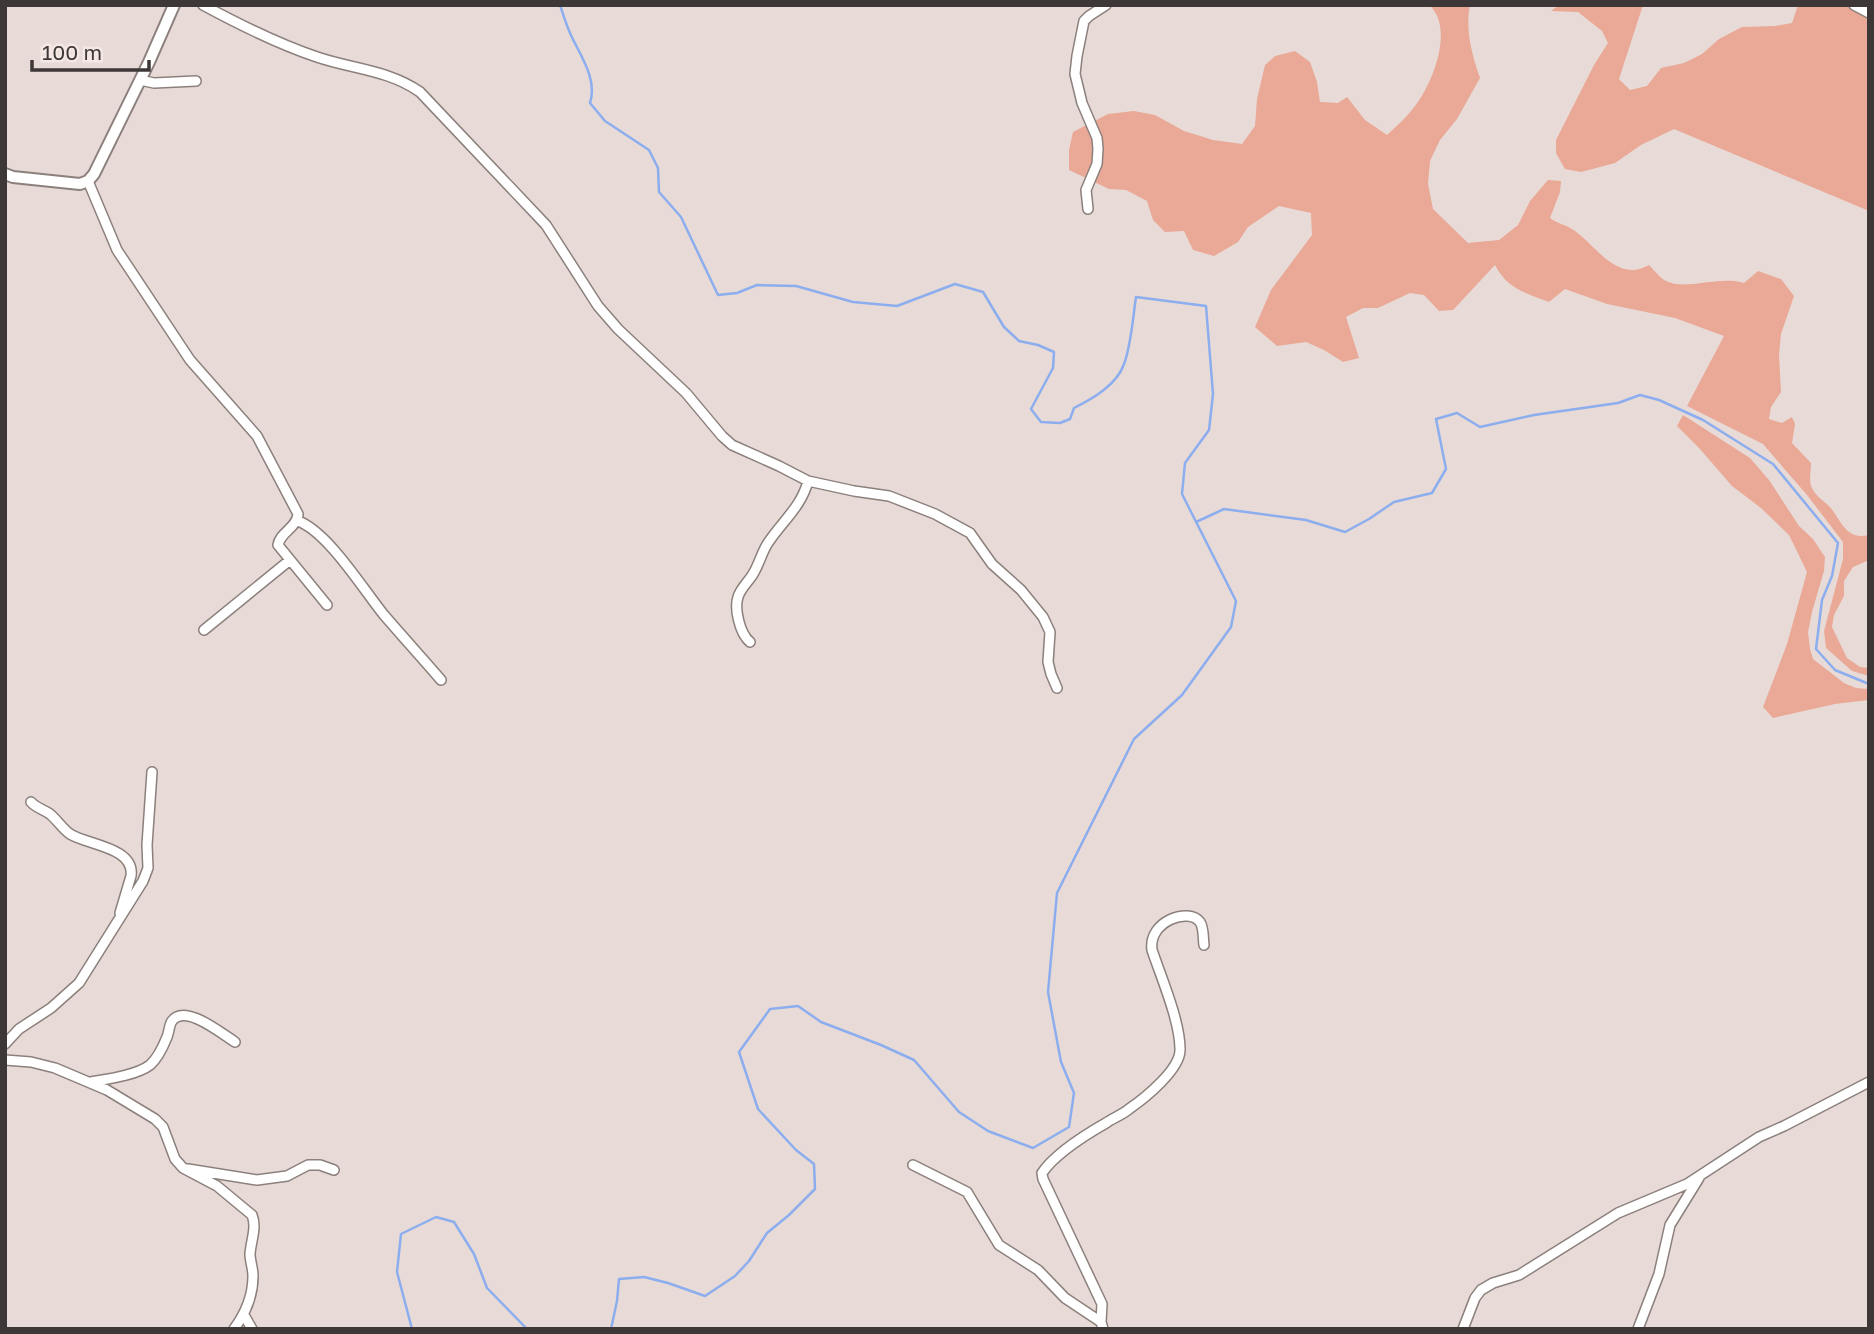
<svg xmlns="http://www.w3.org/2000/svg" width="1874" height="1334" font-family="'Golos Text',sans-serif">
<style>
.green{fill:#eaa896}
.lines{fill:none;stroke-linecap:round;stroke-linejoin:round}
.stream{stroke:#8cadee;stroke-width:2.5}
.minor-casing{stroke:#8c807c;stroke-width:12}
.tertiary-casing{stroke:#8c807c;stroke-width:14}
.minor{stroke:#fff;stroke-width:9}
.tertiary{stroke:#fff;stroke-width:10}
</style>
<rect width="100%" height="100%" fill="#e8dbd7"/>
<!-- green -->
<path class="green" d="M1429,5H1470C1465,30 1472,55 1480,78L1457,119L1440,140L1430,161L1428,184L1433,209L1468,243L1499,240L1518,225L1530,201L1548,180L1561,181L1560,192L1550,218C1558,224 1567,225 1575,231C1592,243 1610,271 1634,270C1638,270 1645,267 1649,265C1654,270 1660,278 1666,281C1686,291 1720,275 1744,283L1758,271L1781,279L1794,296L1781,334L1779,355L1781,392L1771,407L1769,419L1782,423L1792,417L1795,424L1792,443L1811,463C1811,470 1809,479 1811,486C1815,496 1823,500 1830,507C1841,520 1846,541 1869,535V560L1853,567L1844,581V596L1834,615L1832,627L1847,658L1860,667L1869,668V676L1852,671L1826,648L1824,631L1843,559V542L1807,495L1763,444L1687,406L1724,336L1675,318L1607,304L1565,289L1549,302C1526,293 1507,289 1495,265L1453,310L1439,311L1424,295L1410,293L1378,308H1363L1346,317L1359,358L1343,362L1324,350L1306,342L1277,346L1255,327L1271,290L1312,235L1311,213L1279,206L1248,227L1238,242L1214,256L1193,250L1184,231L1165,232L1153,220L1147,201L1126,190L1109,189L1069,170V150L1073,132L1108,114L1134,111L1155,115L1184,131L1213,140L1242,144L1255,126L1257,99L1265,65L1275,56L1295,51L1310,62L1317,82L1320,102L1338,103L1347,97L1365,120L1387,135C1395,127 1404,120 1411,111C1431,89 1456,28 1429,5Z
M1559,5H1643L1619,79L1630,90L1647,86L1661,68L1684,63L1702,54L1719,39L1742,27L1775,26L1792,23L1798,5H1869V211L1674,129L1641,145L1615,163L1581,172L1565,169L1556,153V140L1594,65L1608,43L1602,31L1578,12L1551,11Z
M1683,415L1750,458L1769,480L1799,526L1813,539L1825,557L1824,571L1812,612L1808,632L1810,649L1813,659L1844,683L1856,688L1869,689V700L1835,704L1773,718L1763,707L1787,644L1807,572L1789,535L1761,508L1732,486L1700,449L1677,426Z"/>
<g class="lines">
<!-- stream -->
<path class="stream" d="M560,5C563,14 566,24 570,33C579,54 598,78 590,103L605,121L649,150L658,168L659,192L681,217L718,295L737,293L757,285L796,286L853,302L897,306L955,284L983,292L1004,327L1019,341L1038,345L1054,352L1053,368L1031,409L1041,422L1060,423L1070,419L1074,408C1092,399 1117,385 1124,364C1131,346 1133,317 1136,297L1206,306L1213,394L1209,430L1185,463L1182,494L1236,601L1231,627L1182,695L1134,739L1057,893L1048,992L1061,1062L1074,1093L1069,1127L1033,1148L988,1131L959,1112L914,1060L881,1045L821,1022L798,1006L770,1009L739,1052L758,1109L796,1150L814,1164L815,1189L789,1215L767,1233L749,1261L735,1276L705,1296L668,1283L644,1277L619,1279L617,1301L611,1329
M1196,522L1224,509L1306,520L1345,532L1369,519L1394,502L1432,493L1446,469L1436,419L1457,413L1480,427L1534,415L1618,403L1640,395L1659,400L1703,420L1773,464L1838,543L1832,576L1822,600L1816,649L1835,670L1869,684
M412,1329L397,1272L401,1234L436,1217L454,1222L474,1254L487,1288L527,1329"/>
<defs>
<path id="minor" d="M203,5C240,25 278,44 317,57C352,69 389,70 420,92L546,225L598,306L618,329L686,393L722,436L732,445L779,466L808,481L854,491L889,496L935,514L970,533L992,564L1021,590L1043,617L1050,632L1048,662L1051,674L1057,688
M1854,5L1869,13
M140,80L154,83L196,81
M88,181L117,250L190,360L257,436L298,514C297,528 280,532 278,545L327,605
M1088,209L1086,190L1097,164L1098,149L1097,138L1082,103L1075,74L1077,56L1084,21L1089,16L1106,5
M298,521C328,532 363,589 384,615C403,637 422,658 441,680
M204,630L290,560
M750,642C740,634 734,609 738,597C740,589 749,581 753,574C760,563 762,550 770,540C784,520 802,505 808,481
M31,802C36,808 43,809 50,814C57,820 63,829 70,834C87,845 135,847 131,876L120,913
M5,1044L19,1029L51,1008L79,983L143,881L148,868L147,845L152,772
M5,1060L31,1062L55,1068L107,1090L155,1119L163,1127L175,1159L183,1168L217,1186L252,1215C257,1228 251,1240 250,1254C250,1261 253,1268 253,1276C253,1295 245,1314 234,1329
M91,1082C108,1079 137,1075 150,1065C158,1058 163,1047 167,1037C169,1033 169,1025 172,1021C185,1003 222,1034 235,1042
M913,1165L967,1192L999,1245L1038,1270L1065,1298L1101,1322
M188,1169L257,1180L287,1176L308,1165H320L334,1170
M244,1315L252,1329
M1103,1329L1101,1322L1102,1304L1043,1179L1042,1173C1055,1154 1085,1135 1106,1123C1113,1118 1122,1115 1129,1109C1145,1098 1181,1069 1180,1049C1180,1021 1161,977 1152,950C1148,921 1189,907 1200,922C1204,928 1203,939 1204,945
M1463,1329L1475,1298L1481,1290L1493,1283L1519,1275L1618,1213L1687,1184L1759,1137L1784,1126L1869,1082
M1638,1329L1659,1274L1670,1225L1699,1178"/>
<path id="tertiary" d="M5,174L13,177L80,184L88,181L94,174L149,62L174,5"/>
</defs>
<!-- minor casing -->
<use href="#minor" class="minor-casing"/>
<!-- tertiary casing -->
<use href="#tertiary" class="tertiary-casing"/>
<!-- minor -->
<use href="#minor" class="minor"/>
<!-- tertiary -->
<use href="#tertiary" class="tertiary"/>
</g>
<!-- border -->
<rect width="1874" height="1334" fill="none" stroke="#3d3837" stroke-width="14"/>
<!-- scale -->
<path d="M32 60v10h117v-10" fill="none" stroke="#3d3837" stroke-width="3.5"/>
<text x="42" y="60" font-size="21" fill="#3d3837" stroke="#f5e8e4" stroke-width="5" paint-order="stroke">100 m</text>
</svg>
